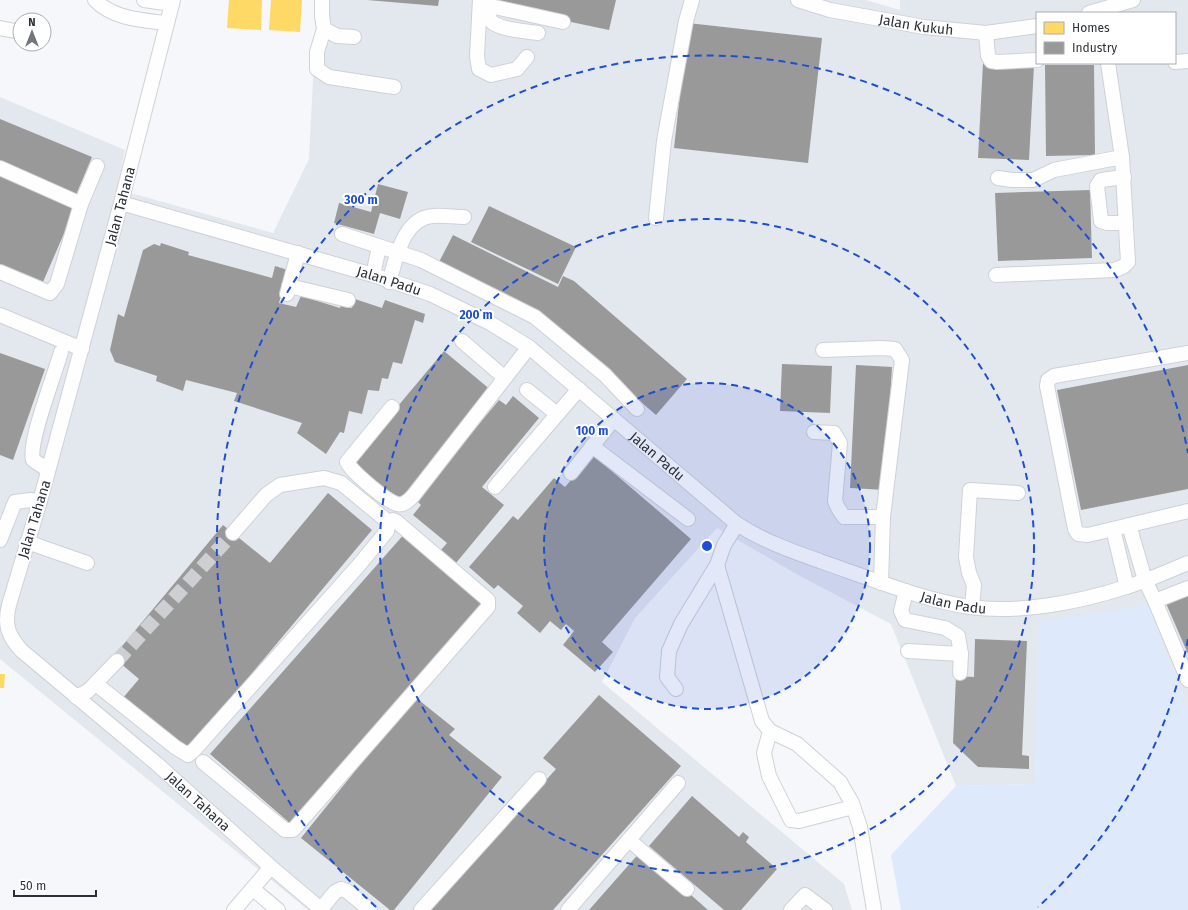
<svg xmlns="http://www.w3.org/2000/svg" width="1188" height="910" font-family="'Fira Sans',sans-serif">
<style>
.built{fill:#e3e8ef;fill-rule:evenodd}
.green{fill:#dee9fb}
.homes{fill:#ffd966}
.industry{fill:#999}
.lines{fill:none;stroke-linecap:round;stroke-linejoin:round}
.minor-tunnel{stroke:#cdcfd3;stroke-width:14;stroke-dasharray:14 7;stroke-linecap:butt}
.minor-casing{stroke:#ced2d7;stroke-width:16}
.minor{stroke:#fefefe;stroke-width:14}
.ring{fill:none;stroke:#1d4ed8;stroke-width:2;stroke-dasharray:7 5}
.labels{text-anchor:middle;stroke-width:4;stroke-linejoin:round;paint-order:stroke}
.street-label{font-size:14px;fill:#2b3038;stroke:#fff}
.centre{fill:#1d4ed8;stroke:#fff;stroke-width:2}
.ring-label{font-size:12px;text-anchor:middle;font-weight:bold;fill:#1d4ed8;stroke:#fff;stroke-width:4;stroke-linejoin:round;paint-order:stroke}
</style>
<rect width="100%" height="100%" fill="#f5f7fa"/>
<!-- built -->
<path class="built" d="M317,0H866L900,10V0H1188V710L1148,606L1040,622L1035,784L956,786L891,624L800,576L717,528L635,618L602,682L844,884L852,910H308L0,659V97L125,150L117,189L273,233L309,159ZM1037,13H1175V63H1037Z"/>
<!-- green -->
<path class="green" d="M1148,605L1188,710V910H901L891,855L956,786L1035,784L1039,622Z"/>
<!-- homes -->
<path class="homes" d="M229,0H262L261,30L227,28Z
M271,0H302L300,32L269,30Z
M0,674H5L4,688H0Z"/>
<!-- industry -->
<path class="industry" d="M367,0H439L438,6Z
M491,0H616L609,30L490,5Z
M688,23L822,38L808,163L674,148Z
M983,63L1034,65L1029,160L978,158Z
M1045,65H1094L1095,155L1046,156Z
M0,119L92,157L76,195L0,164Z
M0,175L75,208L43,282L0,264Z
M378,184L408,192L400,219L380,213L374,234L334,223L339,203L371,212Z
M1090,190L1092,258L998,261L995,193Z
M489,206L576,247L558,284L471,242Z
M453,235L558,287L563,276L574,281L687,379L656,415L567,338L438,264Z
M161,243L189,252L188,255L272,278L275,266L288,270L279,303L296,307L301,296L340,308L341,305L352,308L355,299L382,308L385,300L425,314L423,323L415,320L402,364L393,362L388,379L382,378L379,391L368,390L362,414L349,411L344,433L340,432L326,454L297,433L302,423L234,401L237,393L186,380L183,391L156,381L157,376L115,362L110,350L118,314L124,317L143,250L154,244L160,246Z
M444,351L492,391L400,501L352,461Z
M0,353L45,369L13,460L0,455Z
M782,364L832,366L830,413L780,411Z
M856,365L892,367L885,490L850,488Z
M1188,365V489L1081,510L1057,390Z
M513,396L539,418L482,487L504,505L456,563L441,550L447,543L413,515L421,505L416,500L499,400L506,405Z
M593,455L691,539L602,642L613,652L595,672L563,645L574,631L566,624L561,630L550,621L540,633L517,613L523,606L498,585L494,589L469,567L513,516L518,520L554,478L565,487Z
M328,493L372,530L186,752L122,699L139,679L113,657L223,525L270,563Z
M406,532L488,603L292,825L210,754Z
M1188,591V654L1165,601Z
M975,639L1027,641L1022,755L1029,756V769L978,767L953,743L956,676L974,677Z
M599,695L681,766L553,910H430L556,769L543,758Z
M415,697L455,729L449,735L502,777L394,910H390L301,838Z
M692,796L739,837L743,832L749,837L746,842L777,869L741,910H724L649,846Z
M641,851L708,910H589Z"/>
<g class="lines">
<!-- minor-tunnel -->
<path class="minor-tunnel" d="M117,661L233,533"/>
<defs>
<g id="minor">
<path d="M95,0C114,19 141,20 166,23"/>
<path d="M144,0L172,4"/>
<path id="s1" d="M173,0L121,203L40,501L9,605C4,625 8,636 22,651L157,764L271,867L322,910"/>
<path d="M322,0V16L324,29L337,36L354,37"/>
<path d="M480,0L477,56L479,69L491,75L517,69L527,57"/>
<path d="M482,0L490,6L563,22"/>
<path id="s2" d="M798,0L830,10L924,27L986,33L1037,26"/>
<path d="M490,6C489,11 488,17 491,21C499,30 527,31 538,33"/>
<path d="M1089,13L1133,0"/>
<path d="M0,28L15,31"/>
<path d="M324,29L317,52V69L329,77L394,87"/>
<path d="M986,33L988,56L991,61L997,62L1037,60"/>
<path d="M1175,62L1188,61"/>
<path d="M0,168L81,204"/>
<path d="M1124,177L1101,180L1097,186L1101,221L1107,223H1126"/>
<path d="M998,178L1012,180H1033L1054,170L1122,157"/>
<path id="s3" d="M121,203L373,275L430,294L490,323L529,347L737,524C771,546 810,557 848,571C888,585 929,601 970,607C1019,614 1080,602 1126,587C1147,581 1168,571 1188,563"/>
<path d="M656,218L664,141L686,21L692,0"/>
<path d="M342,234L421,260L535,317L605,375L637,409"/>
<path d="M0,272L50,293L57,284L81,204L97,166"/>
<path d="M373,275L379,247"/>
<path d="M996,275L1115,270L1124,266L1128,262L1122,157L1108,63"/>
<path d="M389,282C396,259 403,218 433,216C443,215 454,217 464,217"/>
<path d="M289,286L348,300"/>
<path d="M287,294L298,253"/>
<path d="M0,315L82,349"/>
<path d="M462,341L505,378"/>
<path d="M823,350L882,348L895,349L902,360L883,517L881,583"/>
<path d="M1188,353L1054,376L1048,380L1047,386L1075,529L1078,534L1088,535L1188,511"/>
<path d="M527,390L557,414"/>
<path d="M392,407L347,462C352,472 386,501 397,504C404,506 409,500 413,496L529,347"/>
<path d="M814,432L834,433L840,443L835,501L838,508L844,517H883"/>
<path d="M592,446L688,519"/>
<path d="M48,470L33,460C28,442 55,374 61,352"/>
<path d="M571,473L614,419"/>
<path d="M495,487L579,389"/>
<path d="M1129,525L1145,580L1155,601"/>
<path d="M1113,529L1127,587"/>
<path d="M0,540L15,502L30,500L40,501"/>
<path d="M27,542L87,563"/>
<path d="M717,565L762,721L770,731L797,744L840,782L852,803L860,827L874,910"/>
<path d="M1188,588L1155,601L1188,680"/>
<path d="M906,591L901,611L905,620L945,628L958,636L961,654L960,673"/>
<path d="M972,607L974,585L969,573L966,557L970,490L1018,493"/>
<path d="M908,651L961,654"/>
<path d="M96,684L175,747L188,755L194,750L359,565L387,531L388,525L386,520L341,483L324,478L280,485L266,495L233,533"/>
<path d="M676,689L667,677L669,651L681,624L717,565L724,545L737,524"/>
<path d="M76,697L88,691L117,661"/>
<path d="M770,731L764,753L769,776L791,820L799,821L853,807"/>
<path d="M203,762L285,830H293L488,607V600L397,522L393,520L388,522"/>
<path d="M629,840L687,889"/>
<path d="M253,889L278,910"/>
<path d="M321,909L335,892L341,889L347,891L370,910"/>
<path d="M234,910L271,867"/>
<path d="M421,910L539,779"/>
<path d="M568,910L678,783"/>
<path d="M791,910L805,895L825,910"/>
</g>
</defs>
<!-- minor casing -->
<use href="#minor" class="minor-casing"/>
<!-- minor -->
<use href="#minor" class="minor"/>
</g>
<!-- distance rings -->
<circle cx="707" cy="546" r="163" fill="#1d4ed8" fill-opacity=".12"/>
<g class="ring">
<circle cx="707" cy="546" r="163"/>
<circle cx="707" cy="546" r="327"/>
<path d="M1188 639A490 490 0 0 1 1038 907M376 907A490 490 0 1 1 1188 453"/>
</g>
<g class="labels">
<!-- street labels -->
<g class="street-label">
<text dy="5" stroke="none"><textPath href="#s2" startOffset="121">Jalan Kukuh</textPath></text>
<text transform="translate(120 206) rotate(-75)" y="5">Jalan Tahana</text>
<text dy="5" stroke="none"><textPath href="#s3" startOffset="279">Jalan Padu</textPath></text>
<text dy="5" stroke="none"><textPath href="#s3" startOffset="603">Jalan Padu</textPath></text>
<text transform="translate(34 519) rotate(-73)" y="5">Jalan Tahana</text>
<text dy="5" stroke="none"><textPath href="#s3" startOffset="939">Jalan Padu</textPath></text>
<text dy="5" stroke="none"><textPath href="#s1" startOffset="909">Jalan Tahana</textPath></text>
</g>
</g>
<circle cx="707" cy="546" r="6" class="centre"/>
<g class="ring-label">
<text x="361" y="204">300 m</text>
<text x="476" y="319">200 m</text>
<text x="592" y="435">100 m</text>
</g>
<!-- legend -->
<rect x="1036" y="12" width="140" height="52" fill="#ffffff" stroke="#aaacaf"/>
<rect x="1044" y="22" width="20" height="12" fill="#ffd966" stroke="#aaacaf"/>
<text x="1072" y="32" font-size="12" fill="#2b3038">Homes</text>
<rect x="1044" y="42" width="20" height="12" fill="#999999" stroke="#aaacaf"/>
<text x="1072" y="52" font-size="12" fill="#2b3038">Industry</text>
<!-- north arrow -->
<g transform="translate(32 32)"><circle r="19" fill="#ffffff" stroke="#aaacaf"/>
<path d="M0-3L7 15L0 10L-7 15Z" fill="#72767c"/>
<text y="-6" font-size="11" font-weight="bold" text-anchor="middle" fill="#2b3038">N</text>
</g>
<!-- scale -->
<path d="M14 890v6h82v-6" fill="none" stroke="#2b3038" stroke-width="2"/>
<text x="20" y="890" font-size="12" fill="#2b3038" stroke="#ffffff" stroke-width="3" paint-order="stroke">50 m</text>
</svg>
